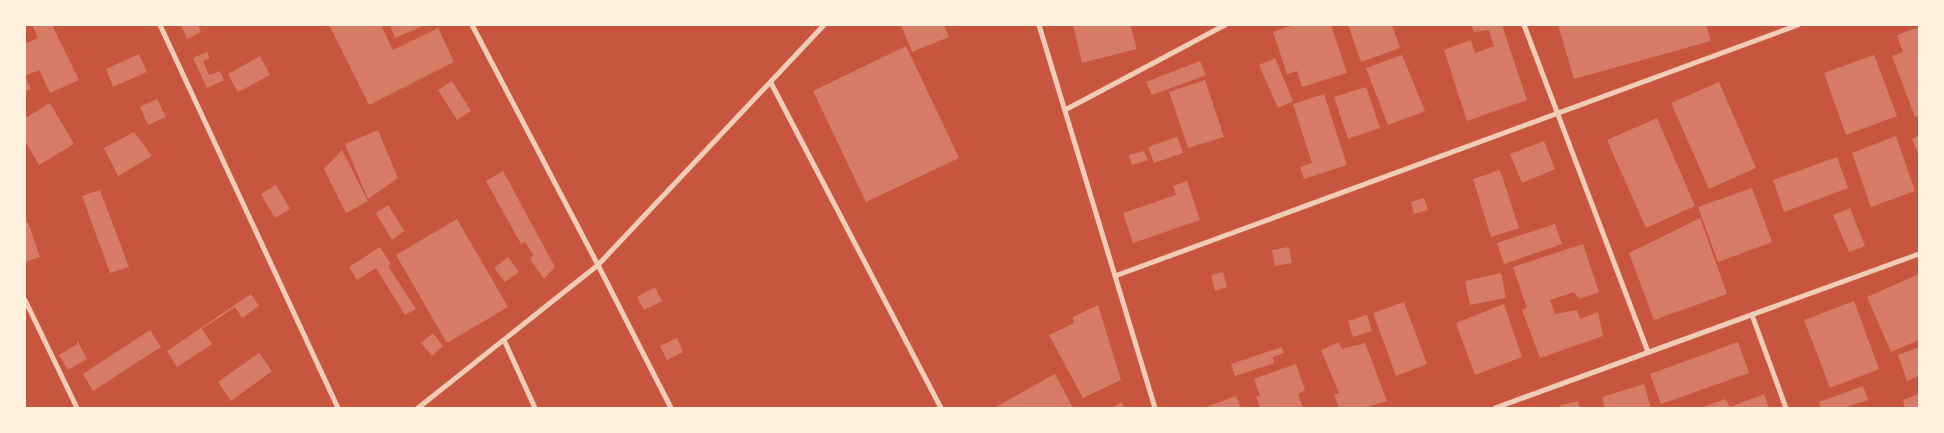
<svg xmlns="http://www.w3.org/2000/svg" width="1944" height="433" font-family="'Alegreya Sans',sans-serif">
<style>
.building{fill:#d67c66}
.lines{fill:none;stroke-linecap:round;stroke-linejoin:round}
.minor{stroke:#f1ccb7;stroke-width:5}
</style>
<rect width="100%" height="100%" fill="#c8553d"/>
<!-- building -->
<path class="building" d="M32,25H52L79,80L50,93L39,70L25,76L31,89L25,91V44L38,38Z
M181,25H198L201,32L187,39Z
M329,25H381L393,50L438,28L454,62L369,105Z
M390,25H420L421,27L395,38Z
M901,25H944L949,37L912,52Z
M1073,25H1130L1137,49L1082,63Z
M1294,25H1331L1347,73L1302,87L1297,71L1287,74L1273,32Z
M1348,25H1392L1400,48L1361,62Z
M1471,25H1502L1527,100L1467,121L1444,50L1471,40L1475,53L1494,46L1489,30L1474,32Z
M1558,25H1706L1711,41L1574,79Z
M1919,27V116L1915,117L1892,56L1903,52L1897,35Z
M906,46L959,158L866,202L813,91Z
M207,52L210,58L203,61L209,75L220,71L224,80L207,88L193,58Z
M139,54L147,72L113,87L106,69Z
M1402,55L1425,111L1388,125L1366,68Z
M1874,55L1897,116L1846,135L1824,73Z
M260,56L270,75L238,92L228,74Z
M1275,58L1293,101L1278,108L1259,65Z
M1200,61L1206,75L1152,95L1146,82Z
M1205,80L1224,137L1188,148L1169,92Z
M452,81L471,111L457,120L438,90Z
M1719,82L1756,168L1709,189L1671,103Z
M1366,87L1380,128L1348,139L1334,97Z
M1324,94L1347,165L1304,179L1300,167L1312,163L1293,104Z
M157,99L166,117L148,125L140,107Z
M50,103L74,144L39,165L25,141V118Z
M1657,118L1695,206L1646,228L1607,140Z
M378,130L398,178L368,199L345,144Z
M134,132L152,156L118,176L104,148Z
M1896,136L1915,191L1871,207L1852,153Z
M1919,136V156L1912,139Z
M1177,137L1183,153L1154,163L1148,147Z
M1544,141L1555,169L1522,183L1510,154Z
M342,150L368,201L346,213L324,169Z
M1144,151L1148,160L1132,165L1129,155Z
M1837,157L1848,188L1784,212L1773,180Z
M1500,170L1519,228L1491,237L1473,179Z
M503,171L555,267L544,279L530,259L533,255L525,242L521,244L486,181Z
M1187,181L1200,220L1133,243L1123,213L1176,195L1173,186Z
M276,185L290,209L275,218L261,194Z
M1752,188L1772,242L1718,262L1698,207Z
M100,190L129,267L110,273L82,196Z
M1424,198L1428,210L1414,214L1411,202Z
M388,205L404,231L392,240L376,213Z
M1850,208L1865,246L1849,252L1833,215Z
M1700,218L1727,294L1654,320L1629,253Z
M457,219L508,307L447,343L396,255Z
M28,222L40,257L25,262V223Z
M1555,224L1562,244L1504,264L1497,243Z
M1583,244L1599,292L1579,299L1574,292L1550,300L1555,314L1577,310L1580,319L1598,312L1603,336L1540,358L1522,310L1527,308L1513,267Z
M380,247L391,264L388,266L416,309L405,315L376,268L357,280L349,267Z
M1289,247L1292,263L1275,266L1272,250Z
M508,257L519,272L505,282L494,268Z
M1223,272L1227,287L1215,291L1211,275Z
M1501,273L1506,298L1470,305L1465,281Z
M1919,274V340L1891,352L1867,297Z
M655,287L662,301L644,310L637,297Z
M251,294L259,306L242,318L235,307L202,329L212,344L177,367L167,351Z
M1854,301L1879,369L1830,388L1804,320Z
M1404,302L1427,364L1396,376L1373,313Z
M1504,304L1522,357L1475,375L1456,323Z
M1098,305L1121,380L1083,398L1049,335L1074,323L1073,317Z
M1367,315L1372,331L1353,337L1348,321Z
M150,330L161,347L93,391L83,374Z
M433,333L443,346L432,356L421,343Z
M677,338L683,352L667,360L660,346Z
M77,340L87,359L68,370L59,355L77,344Z
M1339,342L1342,349L1365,343L1387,401L1365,408H1339L1334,395L1339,393L1321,350Z
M1738,342L1749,373L1661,404L1650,374Z
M1282,347L1284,353L1273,357L1274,363L1235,376L1231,364Z
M1919,347V376L1907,381L1898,355Z
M259,353L272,371L231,401L218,382Z
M1296,364L1305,390L1298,394L1303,408H1260L1256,396H1260L1254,379Z
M1055,374L1073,408H994Z
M1644,384L1651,408H1605L1602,397Z
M1863,386L1868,400L1843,408H1821L1819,402Z
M1764,394L1769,408H1701L1725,399L1730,407Z
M1919,394V408H1905L1903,400Z
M1236,396L1241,408H1203Z
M1578,401L1580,408H1559V406Z
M1122,402L1124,408H1112Z"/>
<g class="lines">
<!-- minor -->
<path class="minor" d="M160,25L338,408
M472,25L598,265L671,408
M1039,25L1155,408
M1524,25L1648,352
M771,83L941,408
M1065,110L1225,25
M1115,276L1798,25
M25,300L77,408
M1752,315L1786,408
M504,340L535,408
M418,408L598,265L824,25
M1495,408L1919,254"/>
</g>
<!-- border -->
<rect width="1944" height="433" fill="none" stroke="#fff3e0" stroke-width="52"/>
</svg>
